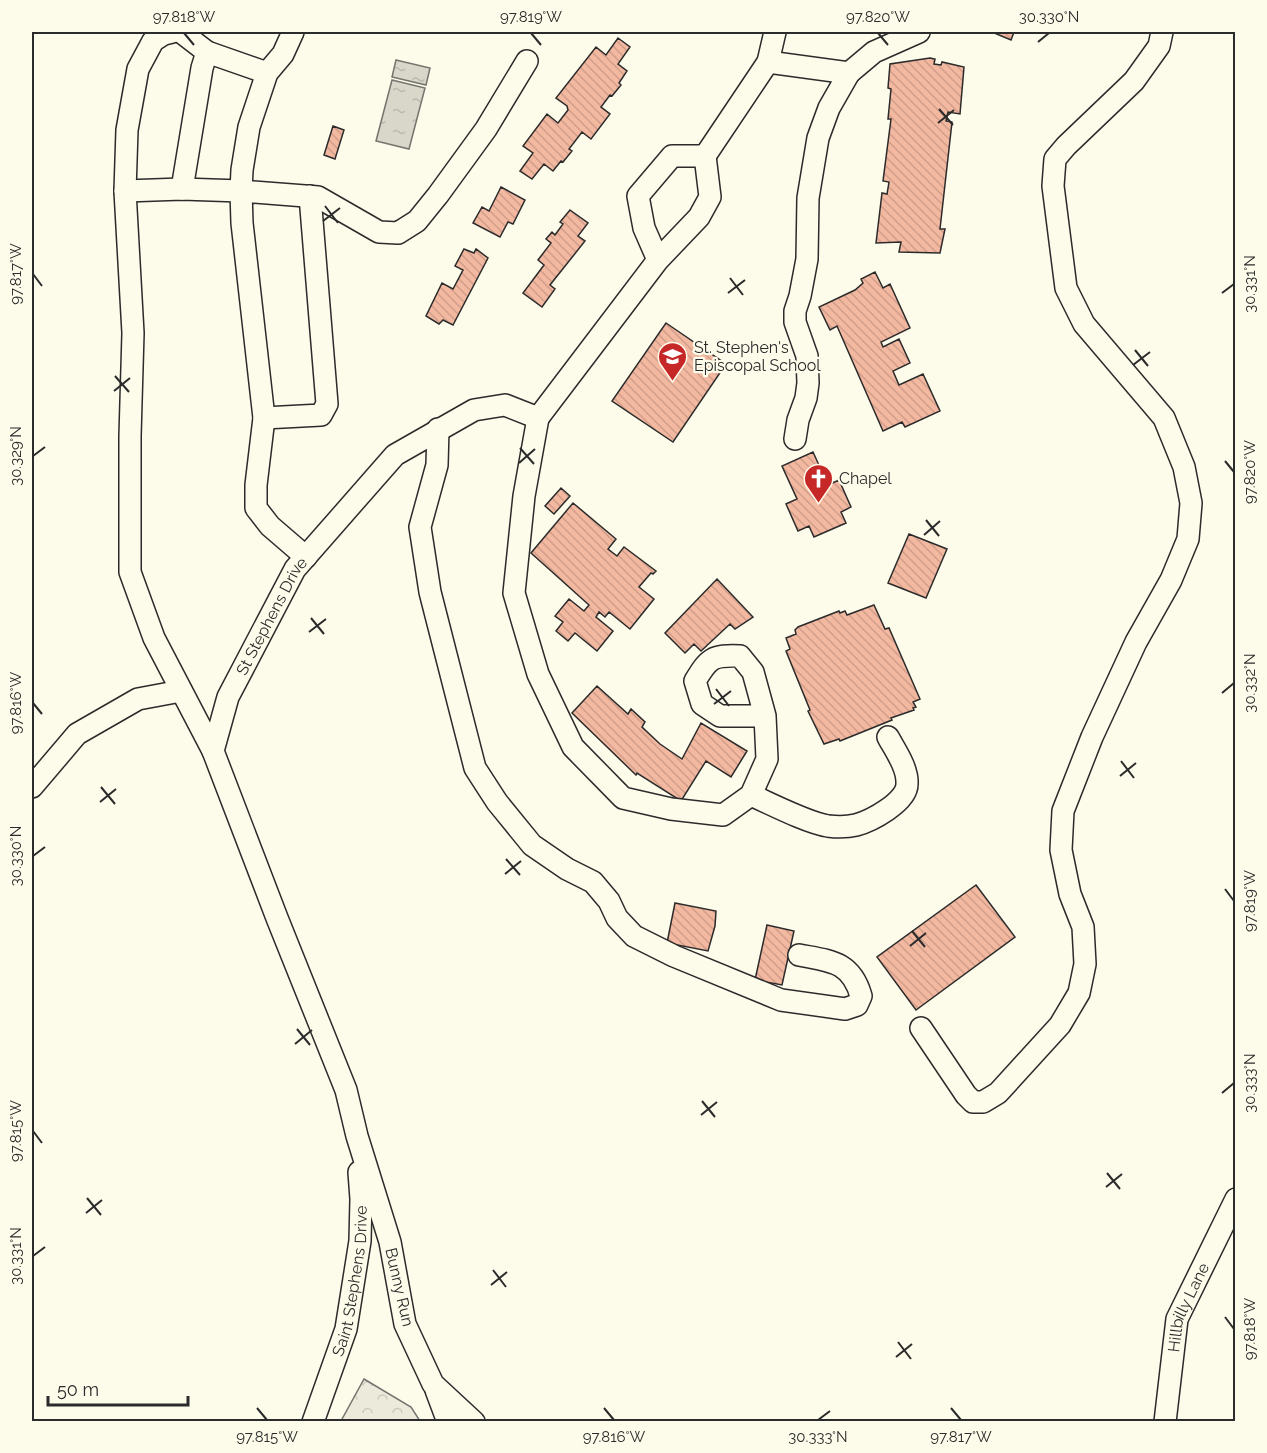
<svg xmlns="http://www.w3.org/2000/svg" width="1267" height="1453" font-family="Raleway,sans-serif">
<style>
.forest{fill:url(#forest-crowns);stroke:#74746e;stroke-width:1.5}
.water{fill:url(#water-ripples);stroke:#74746e;stroke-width:1.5}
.building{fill:url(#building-back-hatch);stroke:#2b2b2b;stroke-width:1.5}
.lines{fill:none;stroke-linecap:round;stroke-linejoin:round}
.minor-casing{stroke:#2b2b2b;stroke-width:24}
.minor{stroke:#fdfbea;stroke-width:21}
.ticks{fill:none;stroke:#2b2b2b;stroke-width:2}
.labels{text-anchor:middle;stroke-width:4.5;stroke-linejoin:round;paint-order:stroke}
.poi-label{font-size:16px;fill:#2b2b2b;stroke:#fdfbea;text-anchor:start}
.street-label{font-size:16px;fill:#2b2b2b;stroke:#fdfbea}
.neatline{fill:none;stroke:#2b2b2b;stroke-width:2}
.ticks-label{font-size:15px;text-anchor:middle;fill:#2b2b2b}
</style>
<defs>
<pattern id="forest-crowns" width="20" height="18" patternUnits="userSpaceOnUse" patternTransform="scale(1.5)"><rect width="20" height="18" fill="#ecebdb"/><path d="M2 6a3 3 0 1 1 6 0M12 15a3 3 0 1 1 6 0" fill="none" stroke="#cbcabc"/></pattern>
<pattern id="water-ripples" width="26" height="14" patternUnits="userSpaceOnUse" patternTransform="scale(1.5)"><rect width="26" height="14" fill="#d8d7c9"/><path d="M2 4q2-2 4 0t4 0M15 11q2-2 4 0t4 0" fill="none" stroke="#bab9ad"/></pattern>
<pattern id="building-back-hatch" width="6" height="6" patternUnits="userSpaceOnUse" patternTransform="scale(1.5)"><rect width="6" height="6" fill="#f2b8a0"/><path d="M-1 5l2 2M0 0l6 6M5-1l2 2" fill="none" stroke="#d09e8a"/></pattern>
</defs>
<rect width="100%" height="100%" fill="#fdfbea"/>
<!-- forest -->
<path class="forest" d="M364,1379L411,1407L420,1421H341Z"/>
<!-- water -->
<path class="water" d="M396,60L430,68L426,85L392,77Z
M392,80L425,88L409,149L376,141Z"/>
<!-- building -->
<path class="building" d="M992,32H1014L1011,40Z
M618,38L630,47L618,64L627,71L619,83L621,85L612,96L610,95L601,107L610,114L591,139L582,132L569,149L572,151L563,162L561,161L553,171L544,164L532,179L520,171L533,153L523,146L547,114L558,123L568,110L567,106L556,98L596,47L606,55Z
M930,58L935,59L934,64L941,65L942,62L964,67L960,114L948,112L946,121L952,122L940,229H945L940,253L899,252L901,242L876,243L882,193L887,194L889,182L883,181L891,119H888L891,89L888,88L890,64Z
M333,126L344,130L335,159L324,155Z
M501,187L525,200L513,224L508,222L500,237L473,223L482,207L489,211Z
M570,210L588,223L578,236L585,241L550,285L555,289L542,307L523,293L544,265L538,260L551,243L546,239L552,232L555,235L563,224L560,222Z
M464,249L474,253L476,249L488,258L453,325L443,320L439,324L426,316L442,283L453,289L463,270L455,266Z
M875,272L883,288L890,284L910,328L881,342L883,347L899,339L910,363L893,371L899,385L923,374L940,411L905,427L902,422L883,431L837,326L830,330L819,307L855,290L863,283L861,279Z
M666,323L726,364L673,442L612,401Z
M813,452L828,485L839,480L851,507L841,512L846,523L814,537L809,526L798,531L786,504L797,499L782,466Z
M561,488L570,496L554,514L545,506Z
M573,503L616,539L608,549L617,556L624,547L656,571L653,574L651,573L639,587L654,599L630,629L609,612L605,617L599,612L596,617L613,631L597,651L575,633L568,641L556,631L563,622L555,616L569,599L584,611L589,605L531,553Z
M909,534L947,549L926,598L888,583Z
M717,579L753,617L735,629L730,624L701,651L694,644L685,653L665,633Z
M874,605L885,629L889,628L920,699L913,702L916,707L913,708L914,710L891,718L892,720L840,741L839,739L824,744L808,711L810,710L786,651L790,649L786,638L796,634L795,630L798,627L839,611L840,613L845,611L847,615Z
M597,686L628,714L631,709L645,722L642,727L660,744L682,759L701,723L747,751L731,777L706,761L681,801L637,773L636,775L572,713Z
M976,885L1015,937L916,1010L877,957Z
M675,903L716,911L715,926L708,951L667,943Z
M767,925L794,931L782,985L755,980Z"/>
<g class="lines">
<defs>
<g id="minor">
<path d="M172,32L164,34L153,41L138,69L127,130L125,191L133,333L130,436V572L154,638L213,751"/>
<path d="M181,32L207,52L267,73"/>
<path d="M768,62L849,73L874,52L919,32"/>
<path d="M705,156L768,62L775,32"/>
<path d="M182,189L202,68L207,52"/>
<path d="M125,191L182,189L241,191L242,170L249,127L267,73L283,54L293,32"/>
<path d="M264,418L321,415L327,404L310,196"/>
<path d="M538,418L524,496L514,593L538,674L573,747L623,798L671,809L723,815L751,795L767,759L765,716L753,672L740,656C712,655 709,658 695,681L702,704L720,716H765"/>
<path d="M438,429L437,465L420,527L430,592L475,768L497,802L532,845L567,869L593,882L609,901L617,918L634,936L674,956L781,1000L845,1009L857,1005L861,996C851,961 830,961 799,955"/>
<path d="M795,439L798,420L806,398L808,383L807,356L795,322V311L800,296L807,259L808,198L818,138L829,108L849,73"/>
<path d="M306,557L270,526L256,508V485L264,418L242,223L241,191L318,197L379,232L398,233L417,221L438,195L486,129L527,61"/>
<path d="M32,787L77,734L138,699L181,691"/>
<path d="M751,795C771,804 808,823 828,826C836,827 848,827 856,825C871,821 907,802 907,784C908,768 895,750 888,737"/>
<path d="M921,1028L966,1095L973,1102H983L998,1093L1060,1025L1079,993L1085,964L1083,927L1070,894L1061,850L1063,811L1092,737L1136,642L1171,580L1188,539L1191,503L1184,467L1164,418L1084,324L1066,288L1053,186L1055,159L1066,146L1134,81L1159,46L1162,32"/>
<path d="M436,1390L448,1422"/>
<path id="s1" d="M313,1422L346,1329L360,1241L361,1199L359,1172"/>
<path id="s2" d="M474,1422L433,1384L405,1324L390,1242L357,1136L346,1090L277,918L213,751L228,697L295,569L395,455L474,410L505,405L538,418L658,260L699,217L710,197L705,156H672L638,196L644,228L658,260"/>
<path id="s3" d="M1165,1422L1177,1319L1236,1199"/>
</g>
</defs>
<!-- minor casing -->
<use href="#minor" class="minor-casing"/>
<!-- minor -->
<use href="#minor" class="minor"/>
</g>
<!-- ticks -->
<path class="ticks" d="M184,33L194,45M531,33L541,45M878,33L888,45M1038,42L1049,33M939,109L953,125M938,123L954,110M325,206L338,223M323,221L340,208M33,274L42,286M730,278L743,295M728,293L745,280M1222,293L1234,284M1135,350L1148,366M1133,365L1150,352M115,376L129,392M114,391L130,378M520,448L534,464M33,456L45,447M1225,461L1234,472M519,463L535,449M926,520L939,536M924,535L940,521M311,618L324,634M309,632L326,619M716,689L729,706M1222,693L1234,683M33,703L42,714M714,704L731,691M1121,761L1134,778M1120,776L1136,763M101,787L115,804M100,802L116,789M33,856L45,847M506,859L520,875M505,874L521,861M1225,889L1234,901M912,931L925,947M910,946L926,933M297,1029L310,1045M295,1044L312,1030M1222,1093L1234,1083M702,1101L715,1117M701,1115L717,1102M33,1131L42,1143M1107,1173L1120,1189M1106,1187L1122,1174M87,1198L101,1215M86,1213L102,1200M33,1256L45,1247M493,1270L506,1287M491,1285L507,1272M1225,1317L1234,1329M898,1342L911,1359M896,1357L912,1344M257,1408L267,1420M604,1408L614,1420M951,1408L961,1420M818,1420L830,1411"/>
<!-- icons -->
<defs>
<symbol id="university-pin" viewBox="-11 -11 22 30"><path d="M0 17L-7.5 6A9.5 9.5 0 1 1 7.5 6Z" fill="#c62828" stroke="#fdfbea"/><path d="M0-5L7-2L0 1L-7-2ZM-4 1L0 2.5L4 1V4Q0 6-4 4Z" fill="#fff"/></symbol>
<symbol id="church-pin" viewBox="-11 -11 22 30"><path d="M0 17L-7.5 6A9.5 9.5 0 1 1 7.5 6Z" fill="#c62828" stroke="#fdfbea"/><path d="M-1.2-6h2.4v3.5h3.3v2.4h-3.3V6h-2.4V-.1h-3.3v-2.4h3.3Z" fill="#fff"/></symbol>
</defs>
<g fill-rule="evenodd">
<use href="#university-pin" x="656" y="340" width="33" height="45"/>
<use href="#church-pin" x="802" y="462" width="33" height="45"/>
</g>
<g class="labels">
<!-- poi labels -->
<g class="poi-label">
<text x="694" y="353">St. Stephen's<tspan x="694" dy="18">Episcopal School</tspan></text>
<text x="839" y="484">Chapel</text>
</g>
<!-- street labels -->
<g class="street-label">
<text dy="6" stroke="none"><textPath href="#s2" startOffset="876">St Stephens Drive</textPath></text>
<text dy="6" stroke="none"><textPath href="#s1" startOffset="147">Saint Stephens Drive</textPath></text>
<text transform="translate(400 1287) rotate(77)" y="6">Bunny Run</text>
<text dy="6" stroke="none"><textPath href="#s3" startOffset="118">Hillbilly Lane</textPath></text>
</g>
</g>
<!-- border -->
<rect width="1267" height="1453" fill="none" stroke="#fdfbea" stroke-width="66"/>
<!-- scale -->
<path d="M48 1396v9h140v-9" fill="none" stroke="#2b2b2b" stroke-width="3"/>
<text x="57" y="1396" font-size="18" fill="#2b2b2b" stroke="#fdfbea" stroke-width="4.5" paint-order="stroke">50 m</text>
<rect x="33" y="33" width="1201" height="1387" class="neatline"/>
<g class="ticks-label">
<text x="184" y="22">97.818°W</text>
<text x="531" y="22">97.819°W</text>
<text x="878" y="22">97.820°W</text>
<text x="1049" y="22">30.330°N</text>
<text transform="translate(16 274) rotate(-90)" y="5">97.817°W</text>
<text transform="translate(1250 284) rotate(-90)" y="5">30.331°N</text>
<text transform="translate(16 456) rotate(-90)" y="5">30.329°N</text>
<text transform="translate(1250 472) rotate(-90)" y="5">97.820°W</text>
<text transform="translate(1250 683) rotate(-90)" y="5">30.332°N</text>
<text transform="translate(16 703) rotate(-90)" y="5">97.816°W</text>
<text transform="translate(16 856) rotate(-90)" y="5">30.330°N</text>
<text transform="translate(1250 901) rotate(-90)" y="5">97.819°W</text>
<text transform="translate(1250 1083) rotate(-90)" y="5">30.333°N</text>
<text transform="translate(16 1131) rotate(-90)" y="5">97.815°W</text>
<text transform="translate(16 1256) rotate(-90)" y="5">30.331°N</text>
<text transform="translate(1250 1329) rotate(-90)" y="5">97.818°W</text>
<text x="267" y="1442">97.815°W</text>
<text x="614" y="1442">97.816°W</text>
<text x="818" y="1442">30.333°N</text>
<text x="961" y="1442">97.817°W</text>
</g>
</svg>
